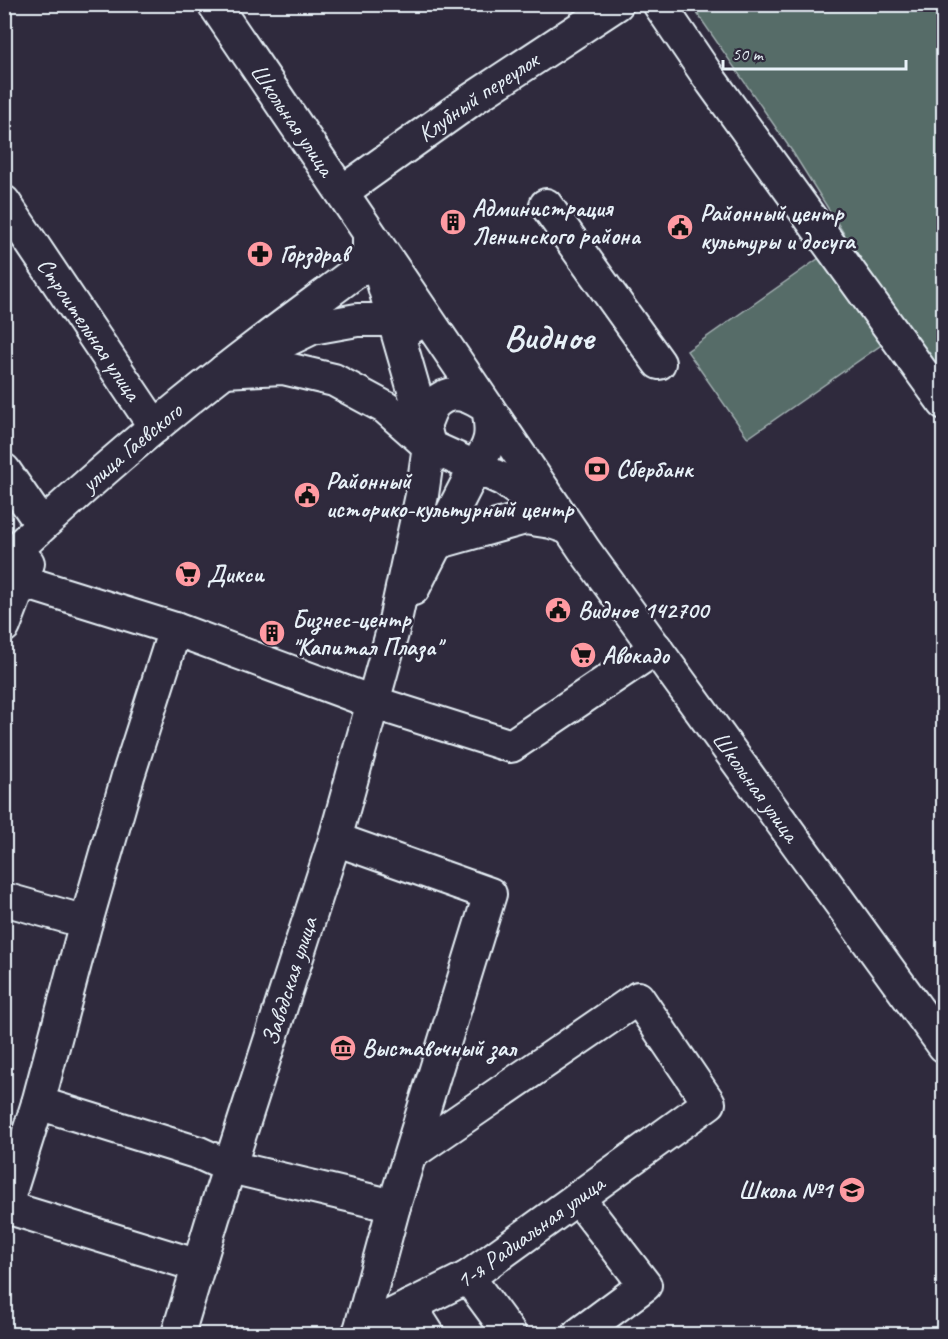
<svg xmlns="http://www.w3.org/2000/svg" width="948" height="1339" font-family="Caveat,sans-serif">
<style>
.green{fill:#576c67;stroke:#a0aeb0;stroke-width:1.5}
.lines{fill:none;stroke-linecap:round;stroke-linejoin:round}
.minor-casing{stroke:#e8f1f8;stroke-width:36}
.minor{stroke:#2f2a3d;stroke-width:32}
.labels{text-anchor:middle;stroke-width:5;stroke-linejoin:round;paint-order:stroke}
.street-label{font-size:24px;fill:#e8f1f8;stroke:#2f2a3d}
.poi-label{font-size:24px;font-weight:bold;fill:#e8f1f8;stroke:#2f2a3d;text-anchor:start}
.town-label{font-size:36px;font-weight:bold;fill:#e8f1f8;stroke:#2f2a3d}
</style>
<rect width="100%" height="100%" fill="#2f2a3d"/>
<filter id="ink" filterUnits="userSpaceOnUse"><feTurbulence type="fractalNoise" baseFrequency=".0167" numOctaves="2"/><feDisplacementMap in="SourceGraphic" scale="12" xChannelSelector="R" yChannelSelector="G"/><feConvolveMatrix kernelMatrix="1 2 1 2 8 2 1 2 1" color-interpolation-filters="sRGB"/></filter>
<g filter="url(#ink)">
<!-- green -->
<path class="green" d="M693,4L943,5V377L853,248L792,151L692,6Z
M822,256L884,343L748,438L687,351Z"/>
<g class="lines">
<defs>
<g id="minor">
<path id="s1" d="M214,4L585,551L944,1046"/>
<path d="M659,4L712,82L944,403"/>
<path id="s2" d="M342,192L471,100L617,4"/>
<path id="s3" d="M4,202L155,427"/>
<path d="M546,205L659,363"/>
<path d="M281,343L312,328L357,320H394L412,327"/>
<path d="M224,371L283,368L334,380L386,408L429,446L504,480L549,513"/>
<path d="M4,470L42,525"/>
<path d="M436,543L525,518L551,522L563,526"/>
<path id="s4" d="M4,561C74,495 147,431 223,372C267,337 313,304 358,270L369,252V234"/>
<path d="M21,581L175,629L128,776L86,922"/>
<path d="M413,589L476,466C492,443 493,435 488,408C472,397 453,386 435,403C430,408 427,419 424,425"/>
<path d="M4,626L28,563"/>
<path d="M175,629L372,702L511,746L656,648"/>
<path d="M335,839L490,894L394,1206L360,1331"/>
<path d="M4,899L86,922L38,1103L4,1211"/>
<path d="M38,1103L199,1153L230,1167L394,1206"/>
<path d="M578,1198L645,1285L579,1334"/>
<path d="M6,1207L199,1266"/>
<path d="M468,1277L510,1334"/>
<path d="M410,1306L428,1334"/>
<path id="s5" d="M178,1334L213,1218L335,839L393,630L422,495L429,446L424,425L376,258"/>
<path id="s6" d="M358,1334L360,1331L468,1277L709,1103L638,998L412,1153"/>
</g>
</defs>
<!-- minor casing -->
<use href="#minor" class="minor-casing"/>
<!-- minor -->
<use href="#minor" class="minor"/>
</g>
</g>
<!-- icons -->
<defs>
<symbol id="building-disc" viewBox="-11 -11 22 22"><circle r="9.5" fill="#ff9aa2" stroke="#2f2a3d"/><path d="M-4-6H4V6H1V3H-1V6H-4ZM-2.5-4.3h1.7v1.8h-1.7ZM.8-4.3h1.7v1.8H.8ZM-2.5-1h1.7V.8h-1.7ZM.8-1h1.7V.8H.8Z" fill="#111"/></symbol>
<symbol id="civic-disc" viewBox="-11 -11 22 22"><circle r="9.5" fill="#ff9aa2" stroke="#2f2a3d"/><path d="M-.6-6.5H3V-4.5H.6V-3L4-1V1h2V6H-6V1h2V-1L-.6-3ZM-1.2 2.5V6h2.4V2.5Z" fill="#111"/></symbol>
<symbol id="pharmacy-disc" viewBox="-11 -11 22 22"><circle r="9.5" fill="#ff9aa2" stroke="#2f2a3d"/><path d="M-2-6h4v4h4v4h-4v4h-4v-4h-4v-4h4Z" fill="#111"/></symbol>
<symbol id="bank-disc" viewBox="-11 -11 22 22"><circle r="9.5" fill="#ff9aa2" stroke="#2f2a3d"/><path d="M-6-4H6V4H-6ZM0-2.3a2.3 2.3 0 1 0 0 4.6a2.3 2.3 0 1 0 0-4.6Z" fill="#111"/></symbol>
<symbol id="supermarket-disc" viewBox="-11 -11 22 22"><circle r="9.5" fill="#ff9aa2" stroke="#2f2a3d"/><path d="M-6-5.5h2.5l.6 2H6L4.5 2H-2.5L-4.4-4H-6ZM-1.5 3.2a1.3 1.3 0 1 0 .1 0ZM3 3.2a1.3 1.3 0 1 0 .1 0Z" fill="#111"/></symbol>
<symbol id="museum-disc" viewBox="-11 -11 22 22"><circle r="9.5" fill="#ff9aa2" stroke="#2f2a3d"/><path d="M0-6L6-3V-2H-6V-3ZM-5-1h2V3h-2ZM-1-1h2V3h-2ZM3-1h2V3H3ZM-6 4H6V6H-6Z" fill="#111"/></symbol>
<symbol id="school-disc" viewBox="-11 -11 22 22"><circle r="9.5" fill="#ff9aa2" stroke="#2f2a3d"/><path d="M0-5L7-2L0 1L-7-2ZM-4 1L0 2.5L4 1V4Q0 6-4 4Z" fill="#111"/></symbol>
</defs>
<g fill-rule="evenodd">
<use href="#building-disc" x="438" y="207" width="30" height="30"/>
<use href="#civic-disc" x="665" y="212" width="30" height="30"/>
<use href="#pharmacy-disc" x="245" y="239" width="30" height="30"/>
<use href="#bank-disc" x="582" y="454" width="30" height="30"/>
<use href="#civic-disc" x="292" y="480" width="30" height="30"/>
<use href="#supermarket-disc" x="173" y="559" width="30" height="30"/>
<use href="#civic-disc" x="543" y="595" width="30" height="30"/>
<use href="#building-disc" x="257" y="618" width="30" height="30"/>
<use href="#supermarket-disc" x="568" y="640" width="30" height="30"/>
<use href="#museum-disc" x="328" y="1033" width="30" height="30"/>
<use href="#school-disc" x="837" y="1175" width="30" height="30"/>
</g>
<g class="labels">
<!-- street labels -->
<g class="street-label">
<text dy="8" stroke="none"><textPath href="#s2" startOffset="166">Клубный переулок</textPath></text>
<text dy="8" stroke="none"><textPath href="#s1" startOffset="140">Школьная улица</textPath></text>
<text dy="8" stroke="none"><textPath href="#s3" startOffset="153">Строительная улица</textPath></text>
<text dy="8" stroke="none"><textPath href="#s4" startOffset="171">улица Гаевского</textPath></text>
<text dy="8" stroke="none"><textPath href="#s1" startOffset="952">Школьная улица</textPath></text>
<text dy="8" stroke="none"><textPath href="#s5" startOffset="370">Заводская улица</textPath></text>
<text dy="8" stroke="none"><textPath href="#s6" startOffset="201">1-я Радиальная улица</textPath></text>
</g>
<!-- poi labels -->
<g class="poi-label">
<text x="472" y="216">Администрация<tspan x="472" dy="28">Ленинского района</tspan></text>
<text x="700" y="221">Районный центр<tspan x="700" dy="28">культуры и досуга</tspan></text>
<text x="280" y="262">Горздрав</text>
<text x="616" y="477">Сбербанк</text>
<text x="326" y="489">Районный<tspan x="326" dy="28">историко-культурный центр</tspan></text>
<text x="207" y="582">Дикси</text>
<text x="578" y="618">Видное 142700</text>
<text x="292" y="627">Бизнес-центр<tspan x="292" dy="28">"Капитал Плаза"</tspan></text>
<text x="602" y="663">Авокадо</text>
<text x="362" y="1056">Выставочный зал</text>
<text x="832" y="1198" text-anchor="end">Школа №1</text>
</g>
<!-- town labels -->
<g class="town-label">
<text x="549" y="349">Видное</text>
</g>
</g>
<!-- margin -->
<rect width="948" height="1339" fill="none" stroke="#2f2a3d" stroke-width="24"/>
<rect x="12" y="12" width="924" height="1315" fill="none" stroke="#e8f1f8" stroke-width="2" filter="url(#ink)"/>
<!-- scale -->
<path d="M723 60v9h183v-9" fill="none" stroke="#e8f1f8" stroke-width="3"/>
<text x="732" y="60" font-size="18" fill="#e8f1f8" stroke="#2f2a3d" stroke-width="4.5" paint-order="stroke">50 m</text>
</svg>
